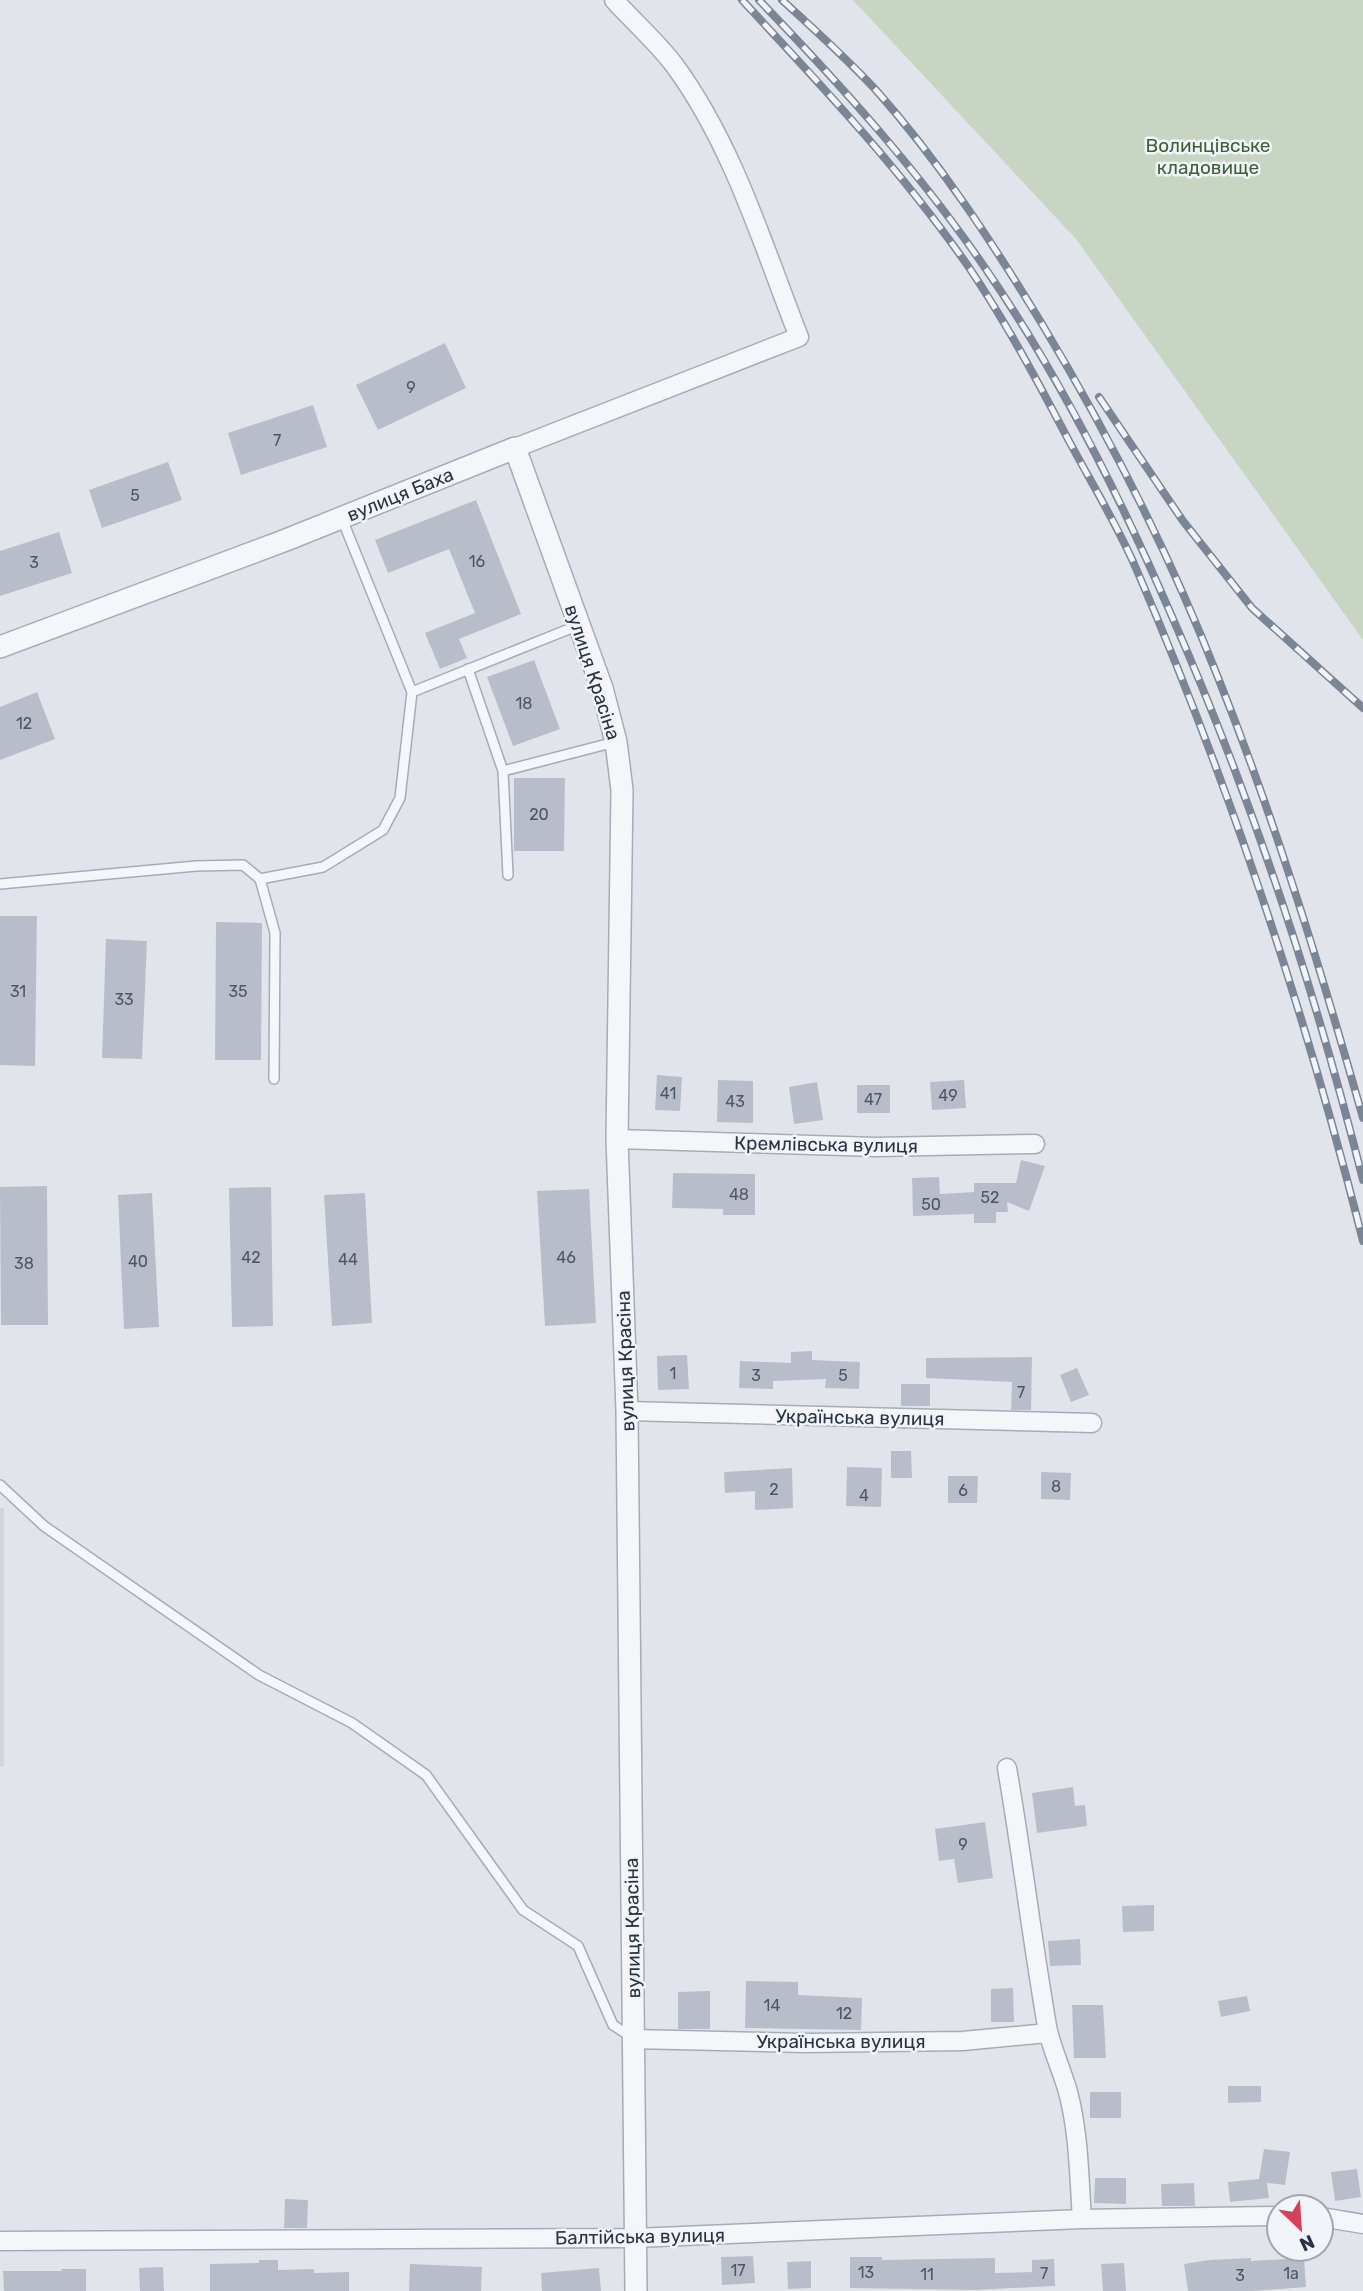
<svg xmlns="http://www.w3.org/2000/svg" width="1363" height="2291" font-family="Rubik,sans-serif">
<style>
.built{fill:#cfd4dd}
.green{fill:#c7d5c2}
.building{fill:#b8bec9}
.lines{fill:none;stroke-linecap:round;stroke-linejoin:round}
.service-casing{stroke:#a6acb6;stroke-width:12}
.minor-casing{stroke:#a6acb6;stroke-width:21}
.tertiary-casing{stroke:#a6acb6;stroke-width:24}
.service{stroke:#f4f6f9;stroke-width:9}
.minor{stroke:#f4f6f9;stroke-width:18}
.tertiary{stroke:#f4f6f9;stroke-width:21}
.rail-casing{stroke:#7a8595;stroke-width:8}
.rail{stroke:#f1f4f8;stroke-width:5;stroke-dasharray:16;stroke-linecap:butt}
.labels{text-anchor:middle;stroke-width:5;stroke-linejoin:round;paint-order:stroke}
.number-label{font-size:16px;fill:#4d5665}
.park-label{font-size:19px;fill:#3e6035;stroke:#f1f4f8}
.street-label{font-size:19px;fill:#293344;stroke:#f1f4f8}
</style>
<rect width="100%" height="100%" fill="#e1e5eb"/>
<!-- built -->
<path class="built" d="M0,1508H4V1766L0,1767Z"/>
<!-- green -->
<path class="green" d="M853,0H1363V640L1076,239Z"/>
<!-- building -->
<path class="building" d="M445,343L466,388L378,430L356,385Z
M313,405L327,447L241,475L228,433Z
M168,462L182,500L102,528L89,490Z
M476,500L521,614L459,639L467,658L440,669L425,633L475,613L449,549L388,573L375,540Z
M59,532L72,573L0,596V551Z
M534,660L560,729L513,746L487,677Z
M37,692L55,739L0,760V707Z
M514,778H565L564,851H514Z
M0,916H37L35,1066L0,1065Z
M216,922L262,923L261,1060H215Z
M106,939L147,941L142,1059L102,1058Z
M657,1075L682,1077L680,1111L655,1110Z
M718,1080L753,1081V1123L717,1122Z
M964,1080L966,1108L932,1110L930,1082Z
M817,1082L823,1120L794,1124L789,1087Z
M857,1085H890V1113H857Z
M1021,1160L1045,1166L1029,1211L1007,1202L1008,1212H996V1223H974V1214L913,1216L912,1178L939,1177L940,1194L974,1192V1183H1016Z
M673,1173L755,1174V1215H723V1209L672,1208Z
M47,1186L48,1325H1L0,1187Z
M271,1187L273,1326L232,1327L229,1188Z
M589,1189L596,1323L545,1326L537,1191Z
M152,1193L159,1327L124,1329L118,1195Z
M365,1193L372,1323L332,1326L324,1195Z
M812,1351V1360L860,1362L859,1389L825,1388L826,1379L773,1381V1389L739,1388L740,1361L791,1363V1352Z
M687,1355L689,1389L658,1390L657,1356Z
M1032,1357L1031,1410H1011L1012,1382L926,1378V1358Z
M1077,1368L1089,1395L1071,1402L1060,1375Z
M901,1384H930V1406H901Z
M891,1451H911L912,1478H891Z
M847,1467L882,1468L881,1507L846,1506Z
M792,1468L793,1508L755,1510V1491L725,1493L724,1472Z
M1041,1472L1071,1473L1070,1500L1041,1499Z
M948,1476H978L977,1503H948Z
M1073,1787L1075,1806L1085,1805L1087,1826L1037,1833L1032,1793Z
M985,1822L993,1878L958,1883L954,1859L939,1861L935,1829Z
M1154,1905V1931L1123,1932L1122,1906Z
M1080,1939L1081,1965L1050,1966L1048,1941Z
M746,1981L798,1982V1995L862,1998L861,2030L745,2028Z
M1013,1988L1014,2022H991V1989Z
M710,1991V2029H678V1992Z
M1247,1996L1250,2011L1221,2017L1218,2001Z
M1072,2005H1103L1106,2058H1074Z
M1228,2086H1261V2102L1228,2103Z
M1090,2092H1121V2118H1090Z
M1264,2149L1290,2152L1285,2185L1267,2183L1269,2198L1230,2202L1228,2182L1259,2179Z
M1357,2169L1361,2197L1335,2201L1331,2172Z
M1095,2178H1126V2204L1094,2203Z
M1194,2183L1195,2206H1162L1161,2184Z
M285,2199L308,2200L307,2228H284Z
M753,2256L755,2283L722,2285L721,2257Z
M850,2257H882V2260L995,2258V2273L1032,2272V2260L1054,2259L1055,2286L975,2290L850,2288Z
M1251,2258V2261L1304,2258L1306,2287L1253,2291H1188L1184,2264L1209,2260Z
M259,2260H278V2270L314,2269V2273L349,2272V2291H210V2264L259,2263Z
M811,2261V2288L788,2289L787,2262Z
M1124,2263L1126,2291H1103L1101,2264Z
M410,2264L482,2267L481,2291H409Z
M163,2267L164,2291H140L139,2268Z
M599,2268L601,2291H542L541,2273Z
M61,2269H86V2291H4L3,2271H62Z"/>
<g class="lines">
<defs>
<path id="service" d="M342,519L412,692L579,625
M468,669L503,771L615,742
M503,771L508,875
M260,879L323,867L383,830L400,798L412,692
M0,884L196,866L243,865L260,879L275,933L274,1079
M0,1485L44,1526L259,1675L352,1723L426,1775L523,1910L578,1946L613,2025L630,2036"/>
<path id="minor" d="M515,448L799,337C763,246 734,147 675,66C658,43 634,22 614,0
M617,1139L876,1147L1035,1144
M627,1411L1092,1423
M1007,1768C1022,1854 1032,1940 1047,2026C1051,2048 1062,2070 1068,2092C1079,2133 1079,2177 1082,2219
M633,2039L805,2043L963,2041L1048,2033
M1321,2217L1363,2224
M0,2241L635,2238L1082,2219L1279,2216"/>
<path id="tertiary" d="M0,647L286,540L515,448L602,688L616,742L622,790L617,1139L627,1411L636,2291"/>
</defs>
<!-- service casing -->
<use href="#service" class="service-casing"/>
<!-- minor casing -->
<use href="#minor" class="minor-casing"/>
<!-- tertiary casing -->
<use href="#tertiary" class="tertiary-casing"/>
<!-- service -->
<use href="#service" class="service"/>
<!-- minor -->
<use href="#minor" class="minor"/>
<!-- tertiary -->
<use href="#tertiary" class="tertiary"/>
<defs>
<path id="rail" d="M742,0C822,86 904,173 970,269C1007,324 1038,382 1069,441C1091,482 1116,523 1135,566C1229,783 1305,1011 1363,1241
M759,0C838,82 916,168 981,262C1057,371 1117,490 1170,612C1251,795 1314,986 1363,1180
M782,0C814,29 846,58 875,89C939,161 992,242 1042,324C1110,437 1171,557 1219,680C1276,823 1321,970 1363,1118
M1099,397L1183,521L1252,608L1363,708"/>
</defs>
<!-- rail casing -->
<use href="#rail" class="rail-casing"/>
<!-- rail -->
<use href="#rail" class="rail"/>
</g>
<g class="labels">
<!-- number labels -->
<g class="number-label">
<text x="411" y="393">9</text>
<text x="277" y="446">7</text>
<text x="135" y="501">5</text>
<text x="477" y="567">16</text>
<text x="34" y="568">3</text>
<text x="524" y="709">18</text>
<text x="24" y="729">12</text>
<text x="539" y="820">20</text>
<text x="18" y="997">31</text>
<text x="238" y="997">35</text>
<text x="124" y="1005">33</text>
<text x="668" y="1099">41</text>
<text x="948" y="1101">49</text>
<text x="873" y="1105">47</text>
<text x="735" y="1107">43</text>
<text x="739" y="1200">48</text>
<text x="990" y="1203">52</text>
<text x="931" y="1210">50</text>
<text x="251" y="1263">42</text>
<text x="566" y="1263">46</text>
<text x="348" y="1265">44</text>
<text x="138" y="1267">40</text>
<text x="24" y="1269">38</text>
<text x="673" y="1379">1</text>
<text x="756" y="1381">3</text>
<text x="843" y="1381">5</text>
<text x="1021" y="1398">7</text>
<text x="1056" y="1492">8</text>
<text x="774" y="1495">2</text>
<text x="963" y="1496">6</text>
<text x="864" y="1501">4</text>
<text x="963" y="1850">9</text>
<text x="772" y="2011">14</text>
<text x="844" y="2019">12</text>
<text x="738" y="2276">17</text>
<text x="866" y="2278">13</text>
<text x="1044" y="2279">7</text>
<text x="1291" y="2279">1а</text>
<text x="927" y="2280">11</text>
<text x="1240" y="2281">3</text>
</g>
<!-- park labels -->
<g class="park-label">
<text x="1208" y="152">Волинцівське<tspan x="1208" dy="22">кладовище</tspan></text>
</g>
<!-- street labels -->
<g class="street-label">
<text transform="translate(400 494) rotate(-22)" y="7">вулиця Баха</text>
<text transform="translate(593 672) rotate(72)" y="7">вулиця Красіна</text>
<text transform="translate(826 1144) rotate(1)" y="7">Кремлівська вулиця</text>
<text transform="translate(625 1361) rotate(-92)" y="7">вулиця Красіна</text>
<text transform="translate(860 1417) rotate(1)" y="7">Українська вулиця</text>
<text transform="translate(632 1928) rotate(-91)" y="7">вулиця Красіна</text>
<text x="841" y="2048">Українська вулиця</text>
<text transform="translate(640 2236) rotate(-1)" y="7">Балтійська вулиця</text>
</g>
</g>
<!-- north arrow -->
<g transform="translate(1300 2228) rotate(155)"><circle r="33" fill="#f1f4f8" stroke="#a1a7b0" stroke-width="2"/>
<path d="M0-5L12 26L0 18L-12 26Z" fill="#d54159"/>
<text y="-10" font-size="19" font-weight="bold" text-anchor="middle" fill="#293344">N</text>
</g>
</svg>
